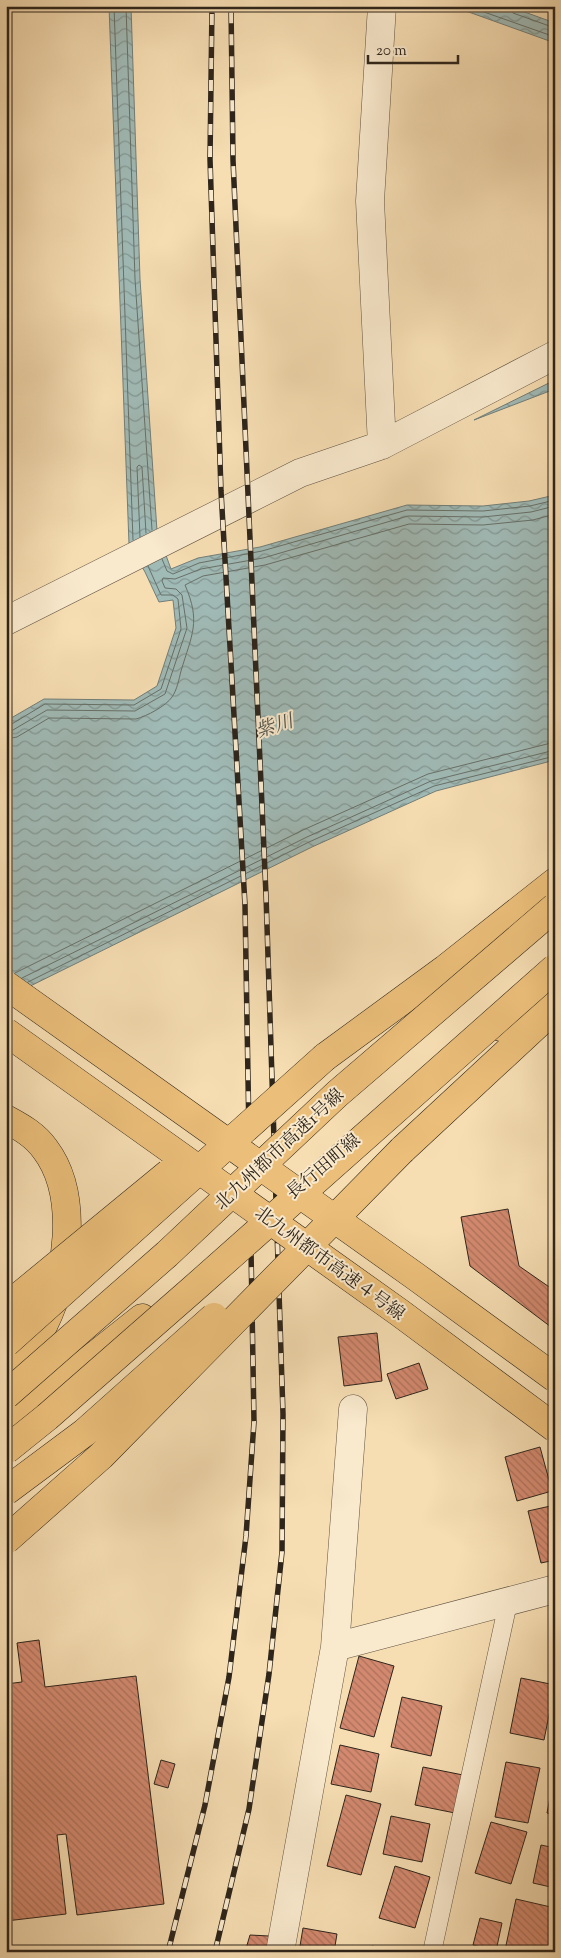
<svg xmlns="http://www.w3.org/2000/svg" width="561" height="1958" font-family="'Sorts Mill Goudy','Noto Serif JP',serif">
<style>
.water{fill:url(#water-waves);stroke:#727e78}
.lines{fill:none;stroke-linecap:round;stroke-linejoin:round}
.shore{stroke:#677068;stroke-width:1}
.building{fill:url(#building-back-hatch);stroke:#2e251b}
.lane-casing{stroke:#605341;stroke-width:19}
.street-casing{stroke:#605341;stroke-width:29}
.primary-casing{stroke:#2e251b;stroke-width:29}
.highway-casing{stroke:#2e251b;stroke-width:29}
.lane{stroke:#f9e9cd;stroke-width:18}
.street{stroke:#f9e9cd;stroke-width:28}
.primary{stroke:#ebbe79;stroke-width:28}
.highway{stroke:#ebbe79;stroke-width:28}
.rail-casing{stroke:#2e251b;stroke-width:5.5}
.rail{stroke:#f9e9cd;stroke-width:4;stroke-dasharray:11;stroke-linecap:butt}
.highway-bridge-casing{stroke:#2e251b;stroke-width:29;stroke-linecap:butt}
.highway-bridge{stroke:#ebbe79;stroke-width:28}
.labels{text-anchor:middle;stroke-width:4;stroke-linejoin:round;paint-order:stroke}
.street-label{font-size:18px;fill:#2e251b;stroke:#f9e9cd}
.water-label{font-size:19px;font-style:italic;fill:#50524a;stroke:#f9e9cd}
</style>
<defs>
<pattern id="water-waves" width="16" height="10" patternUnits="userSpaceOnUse" patternTransform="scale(1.25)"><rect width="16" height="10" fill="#a0bab6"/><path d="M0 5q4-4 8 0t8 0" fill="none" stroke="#839793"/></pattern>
<pattern id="building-back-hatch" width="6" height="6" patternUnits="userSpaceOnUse" patternTransform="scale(1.25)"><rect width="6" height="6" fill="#d3896f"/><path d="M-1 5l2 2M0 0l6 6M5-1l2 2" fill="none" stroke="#ac705a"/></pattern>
</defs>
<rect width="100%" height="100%" fill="#f6ddb2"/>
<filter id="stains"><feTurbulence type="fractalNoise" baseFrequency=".004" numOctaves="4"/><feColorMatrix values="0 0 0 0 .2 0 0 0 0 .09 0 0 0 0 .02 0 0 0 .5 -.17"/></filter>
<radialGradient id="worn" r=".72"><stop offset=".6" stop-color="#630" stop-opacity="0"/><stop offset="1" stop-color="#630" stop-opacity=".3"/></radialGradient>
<!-- water -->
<path class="water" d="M109,6H131L140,279L157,531L171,569L198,558L260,547L407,505L483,506L529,501L555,495V760L436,791L312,847L6,998V721L44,699L134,700L157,686L176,628L173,600L159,602L145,572L129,544Z
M452,6H508L555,23V43Z
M555,380V389L474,420Z"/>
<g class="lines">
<!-- shore -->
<path class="shore" d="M114,6L133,540
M126,6L135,279L152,530
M467,6L555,37
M509,6L510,10L513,13L555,28
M140,537L137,467L139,465L142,467L146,533
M162,559L167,571L173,574L199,563L262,551L407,510L483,511L530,506L555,500
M6,725H10L45,704L134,705L161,689L181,629L178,599L173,595H161L148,566
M6,732L13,730L47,710L135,711L165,694L187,628L182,595L176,589L165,588L162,581L163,578L175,579L201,569L263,558L408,516L483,517L531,512L555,506
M6,739L17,737L49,718L136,719C147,716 166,706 172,697C177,690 179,679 181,671C192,634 201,622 185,585L203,576L265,565L409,524L483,525L533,520L555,514
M15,973L303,830L428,774L555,742
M22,978L307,837L431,781L555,750
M28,982L309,842L434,786L555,756"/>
</g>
<!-- building -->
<path class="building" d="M508,1209L519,1266L555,1291V1330L470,1266L461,1217Z
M377,1333L382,1381L344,1386L338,1337Z
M419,1363L428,1389L396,1399L387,1374Z
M540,1447L552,1491L517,1501L505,1457Z
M555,1505V1560L541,1563L528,1511Z
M39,1640L45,1687L136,1676L164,1904L77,1915L66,1834L57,1835L66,1914L6,1921V1684L22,1682L17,1643Z
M359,1656L394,1666L374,1737L340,1728Z
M521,1678L555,1685L544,1740L510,1733Z
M402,1697L442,1706L431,1756L391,1747Z
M340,1745L379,1754L371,1792L331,1784Z
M161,1760L175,1764L168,1788L154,1784Z
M506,1762L540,1768L528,1823L495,1817Z
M423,1767L463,1775L455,1813L415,1805Z
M554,1776H555V1815L547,1813Z
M346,1795L381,1804L361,1875L327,1866Z
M391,1816L430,1824L422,1862L383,1854Z
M491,1822L527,1832L511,1884L475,1873Z
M541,1845L555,1848V1888L533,1883Z
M395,1866L430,1877L415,1928L379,1918Z
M516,1899L555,1908V1952H513L505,1950Z
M480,1918L502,1923L496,1951L473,1945Z
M303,1928L337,1934L334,1952H299Z
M250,1935L269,1936L270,1952H245Z
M372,1946L399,1952H371Z"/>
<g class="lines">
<defs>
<path id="lane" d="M432,1952L508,1603"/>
<path id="street" d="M382,6L370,201L382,445
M6,621L300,473L382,445L555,355
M335,1647L555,1589
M280,1952L335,1647L353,1409"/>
<path id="primary" d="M501,1027L555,992
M6,1426L142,1318"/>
<path id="highway" d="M325,1057L445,969L555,882
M6,1119C21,1127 35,1135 45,1149C80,1195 68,1276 44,1324C33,1346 20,1367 6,1387
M402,1150L555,1008"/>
</defs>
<!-- lane casing -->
<use href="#lane" class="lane-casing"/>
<!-- street casing -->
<use href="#street" class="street-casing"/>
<!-- primary casing -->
<use href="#primary" class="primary-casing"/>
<!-- highway casing -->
<use href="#highway" class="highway-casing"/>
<!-- lane -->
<use href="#lane" class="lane"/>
<!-- street -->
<use href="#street" class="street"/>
<!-- primary -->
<use href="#primary" class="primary"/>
<!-- highway -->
<use href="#highway" class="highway"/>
<defs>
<path id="rail" d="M168,1952L205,1805L229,1677L246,1536L254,1422L245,905L221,491L210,159L212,6
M215,1952L249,1809L269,1674L282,1552L283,1414L266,895L233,160L231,6"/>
</defs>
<!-- rail casing -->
<use href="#rail" class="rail-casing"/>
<!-- rail -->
<use href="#rail" class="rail"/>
<defs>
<path id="highway-bridge" d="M6,985L415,1276L555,1378
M6,1032L400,1313L555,1428
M6,1307L169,1173
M6,1343L325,1057
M6,1395L167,1254L337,1094L555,907
M6,1450L47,1417L192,1290L555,968
M6,1491L84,1433L214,1317
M6,1540L101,1456L402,1150"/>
</defs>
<!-- highway-bridge casing -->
<use href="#highway-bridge" class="highway-bridge-casing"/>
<!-- highway-bridge -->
<use href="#highway-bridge" class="highway-bridge"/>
</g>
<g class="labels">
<!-- street labels -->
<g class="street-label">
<text transform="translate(279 1149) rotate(-43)" y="6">北九州都市高速1号線</text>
<text transform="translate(323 1166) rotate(-40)" y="6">長行田町線</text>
<text transform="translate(330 1263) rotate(36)" y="6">北九州都市高速４号線</text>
</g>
<!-- water labels -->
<g class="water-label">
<text transform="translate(274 725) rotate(-18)" y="7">紫川</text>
</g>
</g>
<!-- margin -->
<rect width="561" height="1958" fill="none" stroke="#f6ddb2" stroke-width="25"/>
<rect x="8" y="8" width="546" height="1943" fill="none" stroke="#2e251b" stroke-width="2.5"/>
<rect x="12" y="12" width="536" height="1933" fill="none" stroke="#2e251b"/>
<!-- scale -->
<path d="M368 55v8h90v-8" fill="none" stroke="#2e251b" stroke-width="2.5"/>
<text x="376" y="55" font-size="15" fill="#2e251b" stroke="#f9e9cd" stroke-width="4" paint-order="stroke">20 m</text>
<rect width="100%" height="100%" filter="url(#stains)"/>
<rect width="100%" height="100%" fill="url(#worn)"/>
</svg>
